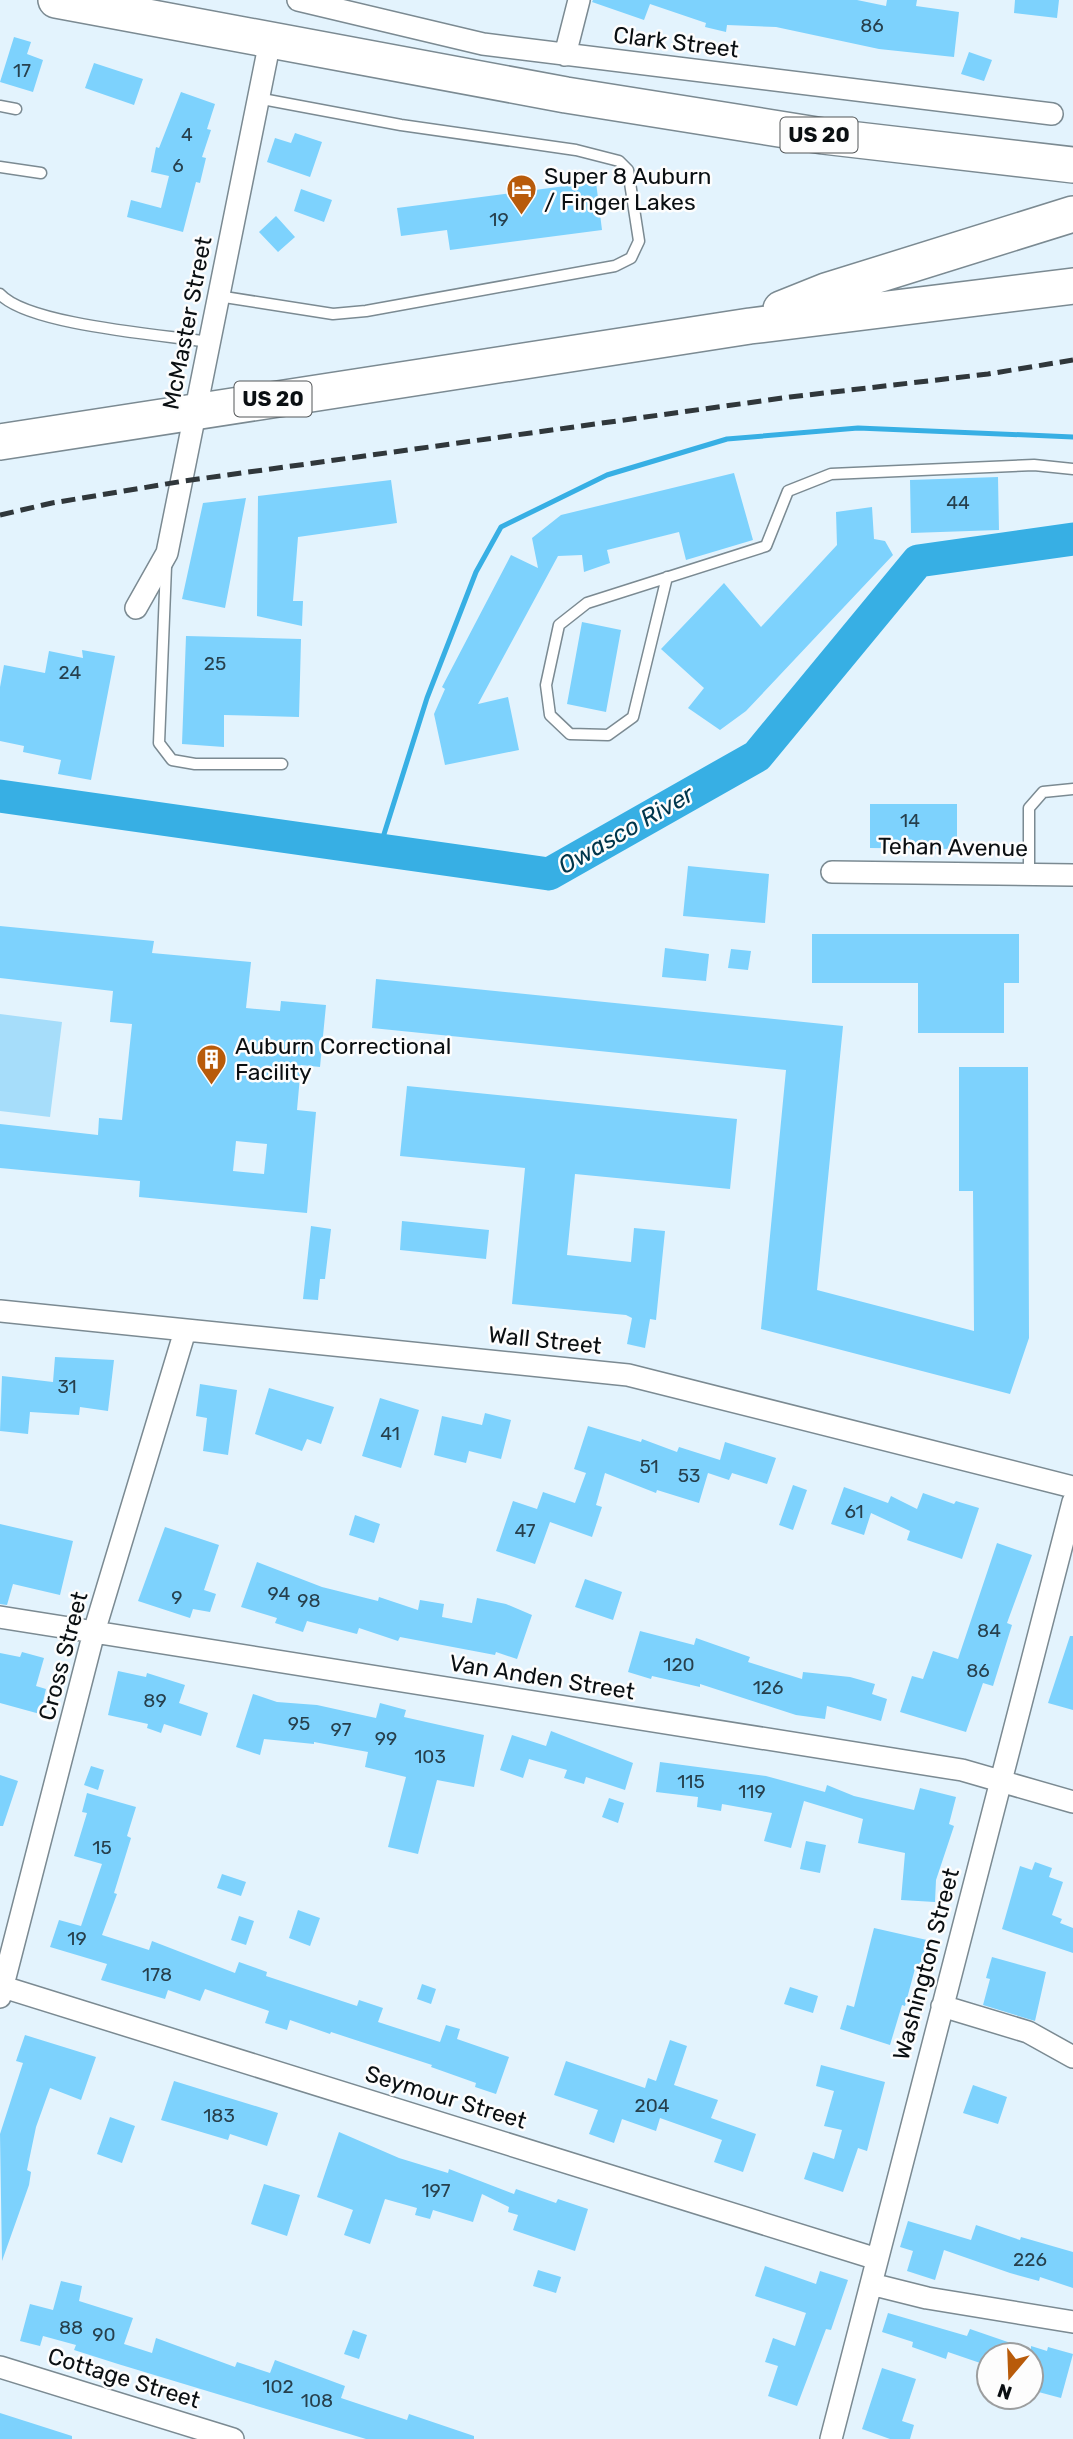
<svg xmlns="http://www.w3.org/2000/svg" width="1073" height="2439" font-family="Rubik,sans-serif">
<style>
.green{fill:#a6ddfa}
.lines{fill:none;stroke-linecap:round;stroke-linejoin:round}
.stream{stroke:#37afe4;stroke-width:5}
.river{stroke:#37afe4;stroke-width:33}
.building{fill:#7dd2fd;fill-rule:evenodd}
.service-casing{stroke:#7b8a92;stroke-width:13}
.minor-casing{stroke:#7b8a92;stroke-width:24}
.trunk-casing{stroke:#7b8a92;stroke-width:38}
.service{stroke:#fff;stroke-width:10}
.minor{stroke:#fff;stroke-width:21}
.trunk{stroke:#fff;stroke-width:35}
.rail{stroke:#30373b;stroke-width:5;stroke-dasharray:14 7;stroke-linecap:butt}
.labels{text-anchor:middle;stroke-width:5;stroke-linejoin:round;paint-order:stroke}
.number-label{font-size:19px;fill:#27404d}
.shield{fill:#fdfdfd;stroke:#535658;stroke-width:2}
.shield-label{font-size:21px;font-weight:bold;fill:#0a0f12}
.street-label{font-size:23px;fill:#0a0f12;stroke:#fdfdfd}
.poi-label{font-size:23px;fill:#0a0f12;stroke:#fdfdfd;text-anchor:start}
.water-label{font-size:24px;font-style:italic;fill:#01364c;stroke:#fdfdfd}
</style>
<rect width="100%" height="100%" fill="#e3f3fd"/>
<!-- green -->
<path class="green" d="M0,1014L62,1022L50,1117L0,1111Z"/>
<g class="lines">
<!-- stream -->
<path class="stream" d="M379,850L427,698L476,572L501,527L607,475L727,439L858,428L1073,437"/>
<!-- river -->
<path class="river" d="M0,796L549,874L757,756L918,561L1073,539"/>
</g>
<!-- building -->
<path class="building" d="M593,0H857L886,6L887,0H917L916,6L959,12L954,57L879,49L776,27L727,25L726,32L705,27L706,23L650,4L644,20L592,2Z
M1015,0H1059L1057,18L1014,13Z
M14,37L31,42L27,54L43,60L33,92L0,82Z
M969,52L992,60L984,81L961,74Z
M94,63L143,79L134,105L85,88Z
M181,92L215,104L207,129L211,130L202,157L206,158L200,183L196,182L183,232L127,217L131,200L161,208L169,176L151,172L156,147L159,148Z
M295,133L322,142L310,177L267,162L275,138L291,143Z
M596,182L602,230L450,250L447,230L401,236L397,208Z
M301,189L332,200L324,222L294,211Z
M276,216L295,237L278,252L259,232Z
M734,473L753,540L686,560L679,532L607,550L610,563L584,572L582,555L558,556L478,704L508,697L519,750L445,765L434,714L445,689L442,687L511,555L538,568L532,538L561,515Z
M998,477L999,530L911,533L910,480Z
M391,480L397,523L298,537L293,601H303L302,626L257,616L258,496Z
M246,498L225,608L182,599L203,503Z
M872,507L874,539L885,541L893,555L746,711L720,730L688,708L704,688L661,649L724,583L761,627L837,545L836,512Z
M582,622L621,630L606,712L567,704Z
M186,636L301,639L299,717L224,715V747L182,744Z
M82,650L115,656L91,780L58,774L61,760L23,752L24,746L0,741V687L4,665L45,673L49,651L83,658Z
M870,804H957V849L870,848Z
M688,866L769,874L765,923L683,916Z
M0,926L154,941L152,953L251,962L246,1008L280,1011L281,1001L326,1005L320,1067L301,1065L297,1110L316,1112L307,1213L139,1197L140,1181L0,1168V1124L98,1135L99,1118L122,1120L132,1024L110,1022L113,991L0,978ZM236,1141L267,1144L264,1174L233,1171Z
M812,934H1019V983H1004V1033H918V983H812Z
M665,948L709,954L706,981L662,977Z
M731,949L751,951L748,970L728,968Z
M376,979L843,1026L817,1290L974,1331L973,1191H959V1067H1028L1029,1338L1010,1394L761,1329L786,1070L372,1028Z
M407,1086L737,1119L730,1189L575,1174L567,1255L631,1262L634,1228L665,1231L656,1320L650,1319L645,1348L627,1344L632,1318L626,1315L512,1304L525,1168L400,1156Z
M402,1221L489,1230L486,1259L400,1250Z
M311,1226L331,1229L325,1279H320L318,1300L303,1299Z
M55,1357L114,1360L108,1411L80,1407L79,1415L30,1412L28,1434L0,1431L2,1376L53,1382Z
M200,1384L237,1390L228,1455L203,1451L207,1418L196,1416Z
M269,1388L334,1407L321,1444L307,1439L302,1451L255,1434Z
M380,1398L419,1410L401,1468L362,1456Z
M485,1413L511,1420L501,1459L469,1451L466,1463L434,1455L442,1416L482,1425Z
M588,1426L641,1442L642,1439L677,1452L679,1447L720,1460L725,1442L776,1458L767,1484L732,1473L729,1480L708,1473L699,1503L657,1490L656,1493L605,1473L596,1505L602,1507L592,1537L550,1522L535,1564L496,1551L513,1501L537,1509L543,1492L575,1503L586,1473L574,1469Z
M793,1485L807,1490L793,1530L779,1525Z
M844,1487L888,1503L891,1496L917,1509L923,1493L954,1504L956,1501L979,1508L962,1559L907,1540L910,1531L871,1513L864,1535L831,1524Z
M355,1515L380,1524L374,1543L349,1535Z
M0,1524L73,1541L60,1595L13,1584L7,1605L0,1604Z
M165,1527L219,1545L204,1590L216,1594L210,1612L193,1609L190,1618L138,1601Z
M997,1543L1032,1555L1007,1623L1012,1625L993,1686L983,1683L966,1732L900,1712L912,1676L923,1679L933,1651L958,1659Z
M257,1562L322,1587L378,1601L379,1597L418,1610L420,1600L444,1604L442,1617L472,1623L477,1598L506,1604L532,1615L517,1659L496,1652L495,1655L400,1637L398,1641L359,1628L357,1634L307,1621L303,1632L275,1623L277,1618L241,1607Z
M585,1579L622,1592L613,1620L575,1607Z
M640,1631L694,1645L696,1638L750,1657L748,1662L802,1679L803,1672L850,1677L875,1684L872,1694L887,1699L881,1721L827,1706L825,1719L796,1715L700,1684V1687L652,1676L651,1679L628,1672Z
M1070,1636H1073V1710L1048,1703Z
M22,1652L44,1658L36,1686L46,1689L40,1714L0,1703V1653L20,1657Z
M118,1671L146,1677L147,1673L185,1685L179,1703L208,1713L201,1736L164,1724L161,1733L147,1728L148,1724L108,1715Z
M253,1694L277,1702L317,1705L376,1718L380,1703L406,1710L404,1717L484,1735L474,1787L437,1780L418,1854L388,1847L406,1777L365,1767L368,1752L314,1742V1744L264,1739L260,1755L236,1747Z
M551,1731L633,1763L625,1790L586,1777L584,1784L564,1778L567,1770L529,1759L523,1778L500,1770L512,1735L546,1746Z
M660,1762L766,1776L825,1792L827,1785L854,1796L914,1810L920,1788L956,1797L949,1824L954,1826L936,1880L935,1902L901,1900L905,1853L858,1843L863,1819L804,1801L791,1848L764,1841L772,1813L722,1804L721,1811L697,1807L698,1797L656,1792Z
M91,1766L104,1770L98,1790L84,1785Z
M0,1775L18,1781L3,1826H0Z
M87,1793L136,1807L127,1836L131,1838L114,1893L117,1894L102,1935L149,1950L152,1941L235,1973L239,1962L267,1972L266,1976L357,2006L359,2000L383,2008L378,2022L440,2042L446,2025L460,2029L457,2039L509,2057L496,2094L475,2087L476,2083L431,2067L432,2065L331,2032L330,2034L290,2020L287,2030L265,2023L269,2011L205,1989L200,2001L168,1990L165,1999L101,1980L107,1964L50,1947L59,1920L81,1926L102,1864L74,1856L87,1813L82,1812Z
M609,1798L624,1803L618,1823L602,1817Z
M806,1841L826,1845L820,1873L800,1869Z
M1035,1862L1052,1868L1049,1877L1063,1882L1052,1915L1062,1919L1060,1923L1073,1928V1953L1002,1929L1020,1866L1032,1870Z
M222,1874L246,1882L241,1896L217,1888Z
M298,1910L320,1918L310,1946L289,1938Z
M239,1916L254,1921L246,1945L231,1940Z
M874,1928L927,1940L921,1966L916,1965L905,2006L902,2005L890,2045L840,2029L847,2005L854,2007Z
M992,1957L1046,1972L1035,2021L983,2005L990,1979L986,1978Z
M422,1984L436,1989L431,2004L417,1999Z
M790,1987L818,1996L813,2013L784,2004Z
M25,2035L96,2057L81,2100L50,2088L36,2127L27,2170L31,2172L29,2185L2,2261L0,2134L23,2063L16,2061Z
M670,2040L687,2046L674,2085L718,2100L711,2118L756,2134L743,2172L714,2162L722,2140L660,2118L656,2131L622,2119L614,2143L589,2134L598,2110L554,2095L566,2061L645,2088L648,2078L656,2081Z
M821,2065L885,2082L867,2151L858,2148L843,2192L804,2179L813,2152L834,2159L842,2130L824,2126L834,2091L816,2086Z
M174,2081L278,2113L267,2146L230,2134L228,2140L161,2120Z
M973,2085L1007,2097L998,2124L963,2113Z
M110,2117L135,2126L122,2163L97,2154Z
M339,2132L399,2158L448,2173L449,2169L514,2194L516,2189L556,2203L558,2199L588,2209L575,2251L513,2230L518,2215L508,2212L509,2207L482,2194L473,2222L433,2210L430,2219L415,2215L417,2208L385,2199L370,2244L344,2235L353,2210L317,2197Z
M264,2184L300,2195L287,2236L251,2224Z
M908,2221L971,2240L976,2225L1020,2240L1021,2237L1073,2252V2288L1040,2277L1039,2281L1010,2273L944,2250L935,2280L907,2271L913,2251L900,2247Z
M765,2266L816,2284L820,2271L848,2280L831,2330L826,2329L797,2406L768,2396L778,2366L765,2362L773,2338L795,2346L806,2313L755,2296Z
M538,2270L561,2277L556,2293L533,2286Z
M61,2281L82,2286L79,2301L133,2318L124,2344L152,2353L156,2338L235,2367L237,2362L270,2373L275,2360L345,2386L341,2398L407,2420L409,2414L474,2436V2439H366L118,2364L74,2350L76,2345L43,2336L40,2346L20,2341L30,2304L53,2310Z
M888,2313L967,2336L970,2329L1031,2350V2346L1047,2351L1048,2347L1073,2354L1061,2398L1031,2390V2355H989V2366L948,2352L946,2359L912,2347L913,2342L882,2332Z
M353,2330L367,2335L359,2359L344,2354Z
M882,2368L916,2379L902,2421L914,2425L910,2439H890L862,2429Z
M0,2413L72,2436V2439H0Z"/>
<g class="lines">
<defs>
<path id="service" d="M0,106L16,109
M0,167L41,173
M0,294C28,325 164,335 209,342
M218,296L333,314L366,311L615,266L631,258L639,241L628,170L619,161L576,150L401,125L257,98
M166,566L159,743L172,760L195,764H282
M667,577L633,717L608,735L570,734L550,715L546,685L559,625L587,603L766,546L788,491L831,474L1034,465L1073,469
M1029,875V808L1043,792L1073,789"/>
<path id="minor" d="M298,0L483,44L1052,114
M565,55L579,0
M136,608L167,553L270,41
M832,872L1073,875
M0,1311L628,1375L1073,1487
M0,1617L962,1770L1073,1802
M0,1986L877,2259
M0,1997L94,1632L185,1331
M942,2006L1028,2032L1073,2057
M871,2284L927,2298L1073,2322
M0,2367L233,2439
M831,2439L1073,1502"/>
<path id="trunk" d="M56,0L566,95L823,136L1073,165
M781,309L826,291L1073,214
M0,442L750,326L1073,286"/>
</defs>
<!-- service casing -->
<use href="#service" class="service-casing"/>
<!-- minor casing -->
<use href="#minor" class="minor-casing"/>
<!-- trunk casing -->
<use href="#trunk" class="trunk-casing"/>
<!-- service -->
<use href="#service" class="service"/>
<!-- minor -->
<use href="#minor" class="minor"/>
<!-- trunk -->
<use href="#trunk" class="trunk"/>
<!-- rail -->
<path class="rail" d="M0,515L52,503L184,481L790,397L988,374L1073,360"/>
</g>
<!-- icons -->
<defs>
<symbol id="hotel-pin" viewBox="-11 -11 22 30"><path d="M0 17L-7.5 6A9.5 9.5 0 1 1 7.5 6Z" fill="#b85b0a" stroke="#fdfdfd"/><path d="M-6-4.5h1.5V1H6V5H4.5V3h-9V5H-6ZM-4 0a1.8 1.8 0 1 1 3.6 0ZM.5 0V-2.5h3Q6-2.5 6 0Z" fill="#fff"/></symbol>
<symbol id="building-pin" viewBox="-11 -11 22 30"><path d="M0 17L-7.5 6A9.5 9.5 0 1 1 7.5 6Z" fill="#b85b0a" stroke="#fdfdfd"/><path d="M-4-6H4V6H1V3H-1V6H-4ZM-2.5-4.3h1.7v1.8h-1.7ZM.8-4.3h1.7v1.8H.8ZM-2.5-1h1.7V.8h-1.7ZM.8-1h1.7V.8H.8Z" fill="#fff"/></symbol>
</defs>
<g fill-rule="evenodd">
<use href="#hotel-pin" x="504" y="172" width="35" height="47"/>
<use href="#building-pin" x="194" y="1042" width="35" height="47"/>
</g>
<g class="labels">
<!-- number labels -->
<g class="number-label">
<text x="872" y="32">86</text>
<text x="22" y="77">17</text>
<text x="187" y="141">4</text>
<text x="178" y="172">6</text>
<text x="499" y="226">19</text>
<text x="958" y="509">44</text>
<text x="215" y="670">25</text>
<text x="70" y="679">24</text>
<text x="910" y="827">14</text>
<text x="67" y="1393">31</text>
<text x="390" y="1440">41</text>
<text x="649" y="1473">51</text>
<text x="689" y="1482">53</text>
<text x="854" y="1518">61</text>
<text x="525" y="1537">47</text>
<text x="279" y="1600">94</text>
<text x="177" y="1604">9</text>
<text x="309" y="1607">98</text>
<text x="989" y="1637">84</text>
<text x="679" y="1671">120</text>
<text x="978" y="1677">86</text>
<text x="768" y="1694">126</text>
<text x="155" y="1707">89</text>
<text x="299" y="1730">95</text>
<text x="341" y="1736">97</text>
<text x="386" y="1745">99</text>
<text x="430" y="1763">103</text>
<text x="691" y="1788">115</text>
<text x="752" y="1798">119</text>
<text x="102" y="1854">15</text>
<text x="77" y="1945">19</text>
<text x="157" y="1981">178</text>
<text x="652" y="2112">204</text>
<text x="219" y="2122">183</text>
<text x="436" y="2197">197</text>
<text x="1030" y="2266">226</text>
<text x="71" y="2334">88</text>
<text x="104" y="2341">90</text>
<text x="278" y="2393">102</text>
<text x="317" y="2407">108</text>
</g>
<!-- shield labels -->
<g class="shield">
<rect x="780.5" y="117.5" width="77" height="35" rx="5"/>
<rect x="234.5" y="381.5" width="77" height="35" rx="5"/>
</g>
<g class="shield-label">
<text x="819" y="142">US 20</text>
<text x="273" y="406">US 20</text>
</g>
<!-- street labels -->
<g class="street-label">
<text transform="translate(676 42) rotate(7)" y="8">Clark Street</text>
<text transform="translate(187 323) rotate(-79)" y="8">McMaster Street</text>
<text transform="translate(953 847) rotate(1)" y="8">Tehan Avenue</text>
<text transform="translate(545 1340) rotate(6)" y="8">Wall Street</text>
<text transform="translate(63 1656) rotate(-75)" y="8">Cross Street</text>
<text transform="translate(542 1677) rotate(9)" y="8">Van Anden Street</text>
<text transform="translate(926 1964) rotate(-75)" y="8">Washington Street</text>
<text transform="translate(446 2097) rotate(17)" y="8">Seymour Street</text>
<text transform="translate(124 2378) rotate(17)" y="8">Cottage Street</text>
</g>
<!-- poi labels -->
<g class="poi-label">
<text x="544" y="184">Super 8 Auburn<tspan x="544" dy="26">/ Finger Lakes</tspan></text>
<text x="235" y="1054">Auburn Correctional<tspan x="235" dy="26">Facility</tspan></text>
</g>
<!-- water labels -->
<g class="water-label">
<text transform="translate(626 830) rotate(-30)" y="8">Owasco River</text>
</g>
</g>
<!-- north arrow -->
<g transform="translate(1010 2376) rotate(199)"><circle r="33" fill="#fdfdfd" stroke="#9c9e9f" stroke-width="2"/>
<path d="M0-5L12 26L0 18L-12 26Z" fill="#b85b0a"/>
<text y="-10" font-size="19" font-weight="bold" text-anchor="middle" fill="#0a0f12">N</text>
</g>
</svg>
